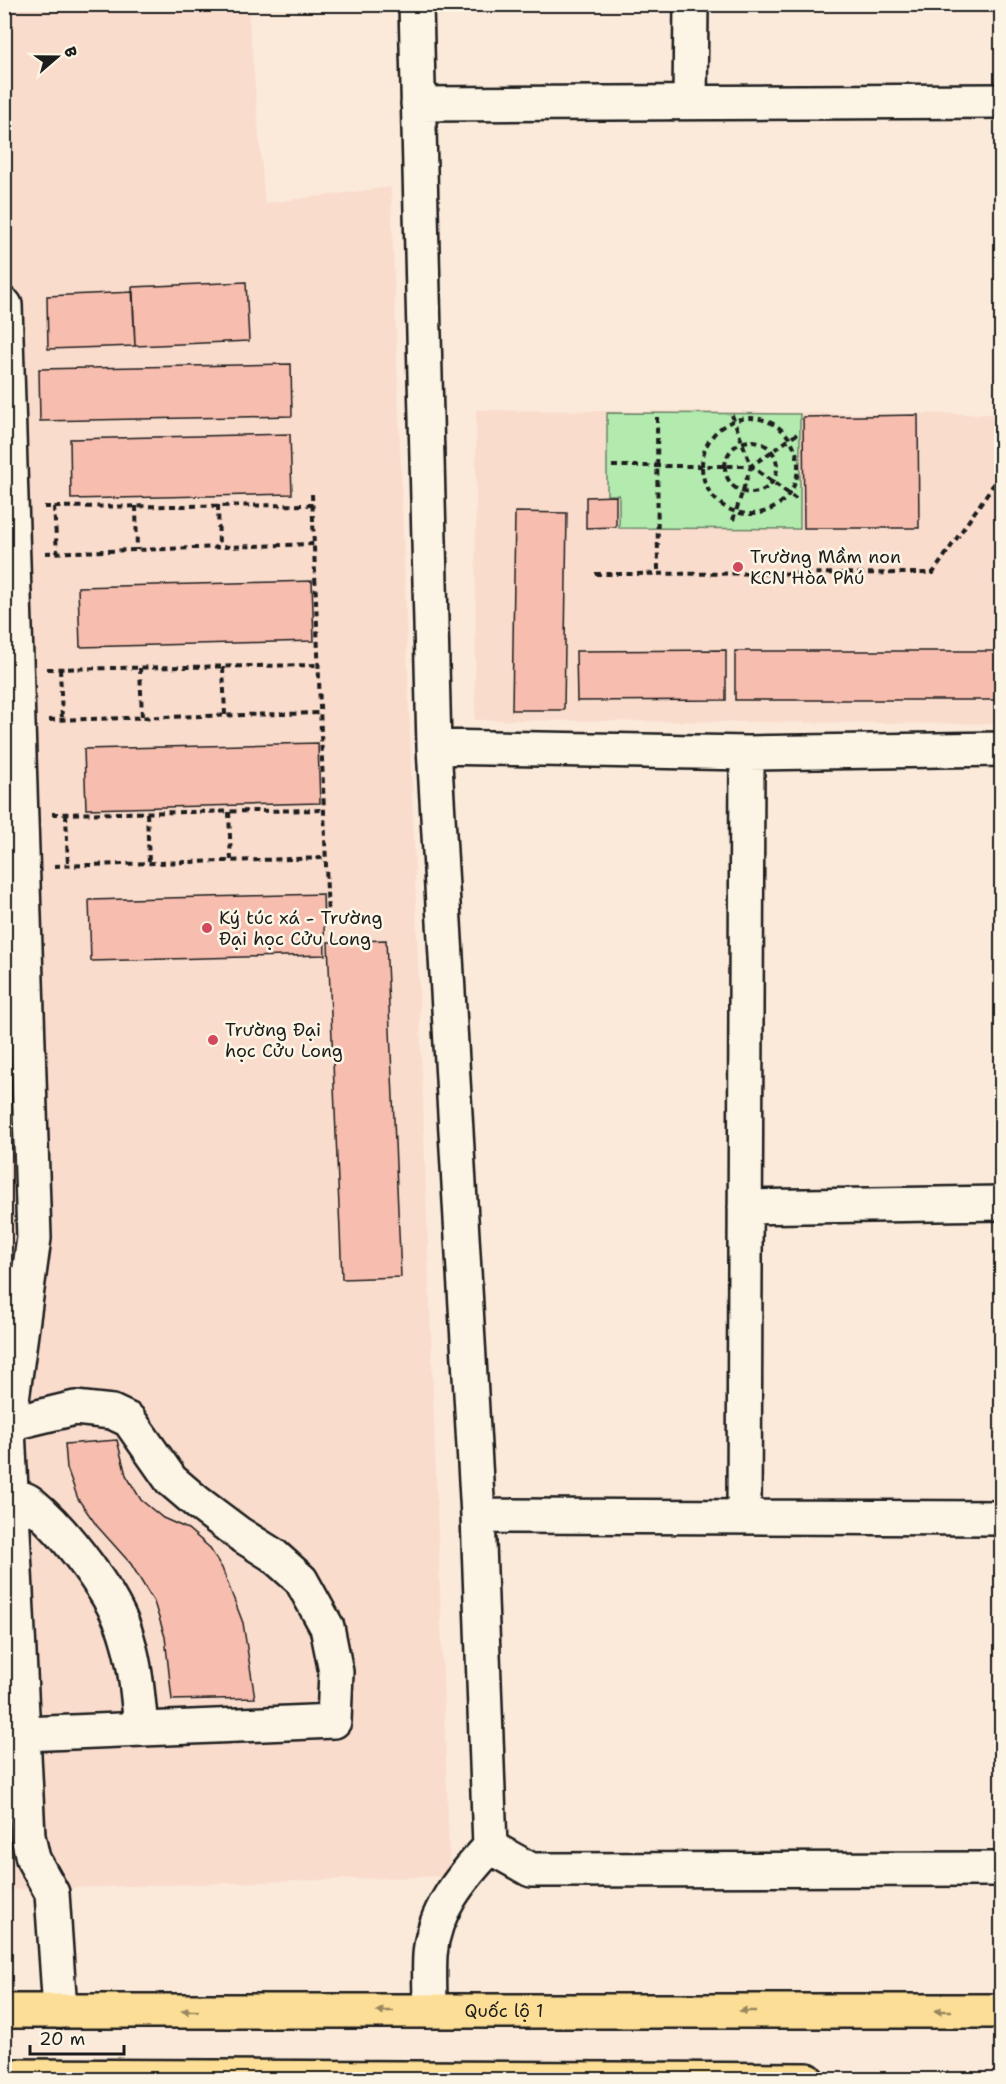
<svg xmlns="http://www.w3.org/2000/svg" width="1006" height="2084" font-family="'Shantell Sans',sans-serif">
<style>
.built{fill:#fadccd}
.green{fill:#b3ebaf;stroke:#688466;stroke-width:1.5}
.building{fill:#f7bdae;stroke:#1c1c1c;stroke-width:1.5}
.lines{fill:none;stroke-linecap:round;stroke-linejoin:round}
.minor-casing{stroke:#1c1c1c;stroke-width:38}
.highway-casing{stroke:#1c1c1c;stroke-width:38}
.path{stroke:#1c1c1c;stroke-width:4;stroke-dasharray:6 4.5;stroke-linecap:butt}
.minor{stroke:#fcf5e5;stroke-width:33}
.highway{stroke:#fdde96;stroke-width:33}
.oneway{fill:#98875f}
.poi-dot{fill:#d1495b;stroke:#fcf5e5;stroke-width:2}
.labels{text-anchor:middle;stroke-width:5;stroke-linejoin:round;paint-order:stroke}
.poi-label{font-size:18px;fill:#1c1c1c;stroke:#fcf5e5;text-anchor:start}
.street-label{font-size:18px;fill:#1c1c1c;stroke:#fcf5e5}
</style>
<rect width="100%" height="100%" fill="#fbeada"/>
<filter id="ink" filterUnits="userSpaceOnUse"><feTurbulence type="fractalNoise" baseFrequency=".0167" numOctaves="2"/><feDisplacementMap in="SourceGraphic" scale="12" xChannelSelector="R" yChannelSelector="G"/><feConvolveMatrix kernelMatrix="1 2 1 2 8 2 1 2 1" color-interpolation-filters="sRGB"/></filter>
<g filter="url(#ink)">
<!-- built -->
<path class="built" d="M4,5H248L265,203L391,187L450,1876L5,1890Z
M476,410L1001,414V724L475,720Z"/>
<!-- green -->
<path class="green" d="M607,413L800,414V529L619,528V495H607Z"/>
<!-- building -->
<path class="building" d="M246,282L249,341L135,346L132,287Z
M133,292L135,346L48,349L47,296Z
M291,364L292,416L40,421L39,369Z
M918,415L919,528H804L803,417Z
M290,434L292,494L71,499L70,439Z
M616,496V527L586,528V497Z
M515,512L567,513L564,710H512Z
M312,581L314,641L80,647L78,587Z
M726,650V700L577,701L576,651Z
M735,651H1002V700H735Z
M318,743L320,803L86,809L84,749Z
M323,894L325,955L91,961L89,900Z
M386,940L401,1277L342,1279L328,942Z
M117,1440L126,1475L141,1500L163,1518L188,1529L209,1547L222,1568L243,1623L255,1698L172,1700L165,1637L154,1602L131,1564L97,1526L78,1499L67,1468L65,1444Z"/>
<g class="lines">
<defs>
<path id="minor" d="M416,4L434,747L478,1516L490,1847L531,1870L1002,1869
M690,102L691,4
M418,104L1002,101
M5,305L34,1238L8,1429L28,1836L33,1859L52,1893L60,2011
M434,747L747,753L1002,749
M745,1207L1002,1203
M9,1424L75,1408L112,1412L129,1420L171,1480L198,1503L238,1533L273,1555L301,1580L327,1627L336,1672L334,1721L24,1734
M11,1495C18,1497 27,1499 32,1504C65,1531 116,1597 127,1638C136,1667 138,1698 141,1728
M478,1516L1002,1518
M744,1517L747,753
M430,2011C430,1992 429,1973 430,1955C433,1911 462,1877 490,1847"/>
<g id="highway">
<path id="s1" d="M4,2011H1002"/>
<path d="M4,2076L807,2080"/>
</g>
</defs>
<!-- minor casing -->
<use href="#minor" class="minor-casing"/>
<!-- highway casing -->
<use href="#highway" class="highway-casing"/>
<!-- path -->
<path class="path" d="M732,415L751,466L796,499
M657,417L658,574
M702 466a48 48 0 1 1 96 0a48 48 0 1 1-96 0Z
M725 467a26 26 0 1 1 52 0a26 26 0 1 1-52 0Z
M612,466H751L797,434
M312,494L328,918
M218,505L219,547
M136,506L137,550
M44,507L313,505
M54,507L57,552
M733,520L751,466
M45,553L314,544
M595,574L933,573L1002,472
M223,667L225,715
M140,668L142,717
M47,669L319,665
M60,669L62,719
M49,720L321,713
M229,812L231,861
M147,813L149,863
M52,814L324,810
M66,814L68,866
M54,866L326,858"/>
<!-- minor -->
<use href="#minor" class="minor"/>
<!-- highway -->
<use href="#highway" class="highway"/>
</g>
<!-- one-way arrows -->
<defs><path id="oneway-solid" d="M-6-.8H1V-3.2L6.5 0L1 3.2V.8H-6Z" transform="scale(1.5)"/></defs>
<g class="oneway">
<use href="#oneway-solid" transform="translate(190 2011) rotate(180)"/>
<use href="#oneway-solid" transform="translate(385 2011) rotate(180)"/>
<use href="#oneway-solid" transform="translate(748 2011) rotate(180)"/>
<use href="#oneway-solid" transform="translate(943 2011) rotate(180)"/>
</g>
</g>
<!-- markers -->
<g class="poi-dot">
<circle cx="738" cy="567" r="6"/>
<circle cx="207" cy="928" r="6"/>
<circle cx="213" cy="1040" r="6"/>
</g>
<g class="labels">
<!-- poi labels -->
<g class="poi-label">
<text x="750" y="563">Trường Mầm non<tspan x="750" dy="21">KCN Hòa Phú</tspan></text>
<text x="219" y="924">Ký túc xá - Trường<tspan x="219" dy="21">Đại học Cửu Long</tspan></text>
<text x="225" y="1036">Trường Đại<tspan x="225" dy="21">học Cửu Long</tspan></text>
</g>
<!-- street labels -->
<g class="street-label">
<text dy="6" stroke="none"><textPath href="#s1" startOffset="500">Quốc lộ 1</textPath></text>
</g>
</g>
<!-- margin -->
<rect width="1006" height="2084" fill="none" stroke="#fcf5e5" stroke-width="24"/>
<rect x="12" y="12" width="982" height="2060" fill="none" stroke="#1c1c1c" stroke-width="2" filter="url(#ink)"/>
<!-- north arrow -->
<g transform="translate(57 57) rotate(70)" stroke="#fcf5e5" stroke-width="4.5" paint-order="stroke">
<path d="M0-4.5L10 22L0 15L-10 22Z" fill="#1c1c1c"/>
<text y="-9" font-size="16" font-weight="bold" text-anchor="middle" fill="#1c1c1c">B</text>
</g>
<!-- scale -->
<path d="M30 2045v9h94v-9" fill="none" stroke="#1c1c1c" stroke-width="3"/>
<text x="39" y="2045" font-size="18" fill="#1c1c1c" stroke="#fcf5e5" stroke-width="4.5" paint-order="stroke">20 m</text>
</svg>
